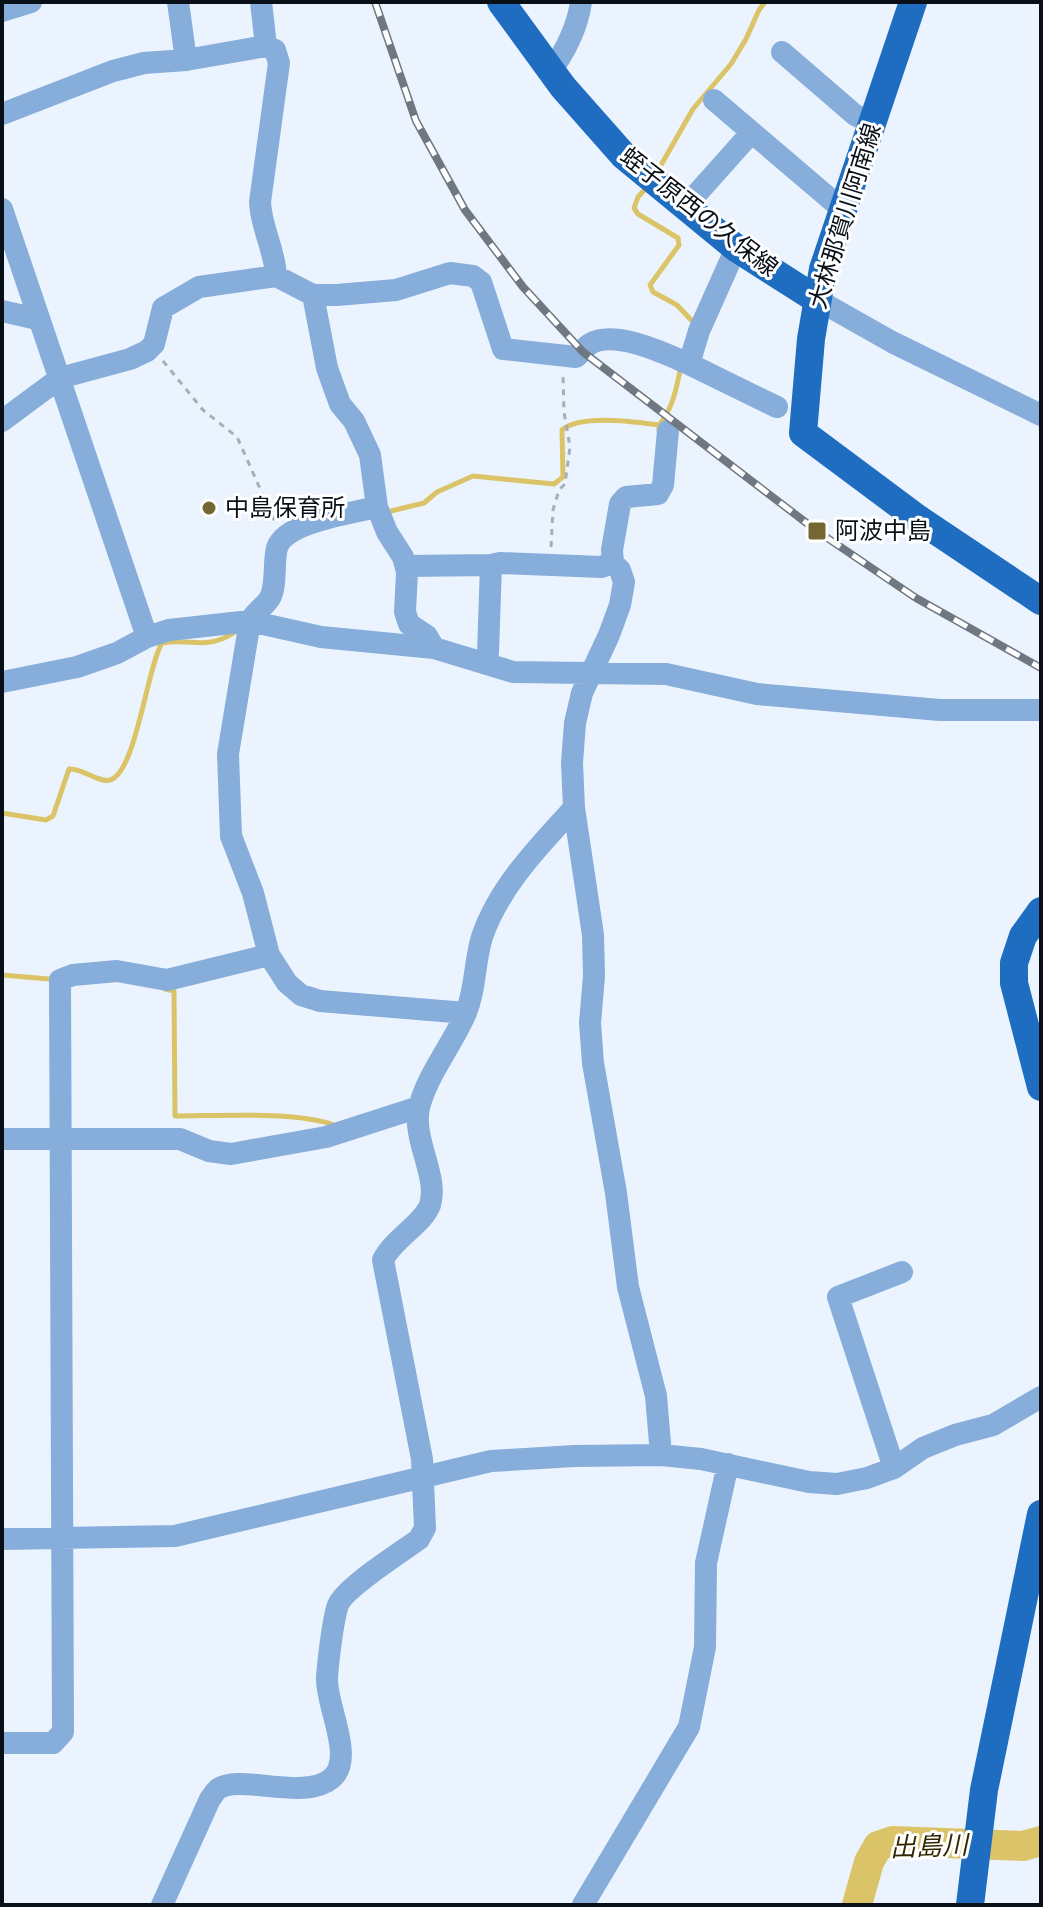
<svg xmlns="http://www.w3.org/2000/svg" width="1043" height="1907" font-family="'Nunito Sans','Noto Sans JP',sans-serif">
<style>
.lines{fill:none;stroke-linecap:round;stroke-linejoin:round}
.stream{stroke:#dbc468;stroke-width:5}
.river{stroke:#dbc468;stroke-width:30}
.path{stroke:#a6afb8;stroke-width:3;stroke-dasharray:6 6;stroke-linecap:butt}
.minor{stroke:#87addb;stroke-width:22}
.major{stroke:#1f6dc0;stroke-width:28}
.rail-casing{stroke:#6f7780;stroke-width:8}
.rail{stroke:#fff;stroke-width:5;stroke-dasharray:15;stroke-linecap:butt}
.poi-dot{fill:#746734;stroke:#fff;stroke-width:3}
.labels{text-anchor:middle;stroke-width:6;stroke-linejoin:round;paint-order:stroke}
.street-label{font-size:24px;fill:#080f17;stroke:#fff}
.poi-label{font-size:24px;fill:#080f17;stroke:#fff;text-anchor:start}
.water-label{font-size:26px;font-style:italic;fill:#322800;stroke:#fff}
</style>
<rect width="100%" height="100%" fill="#ebf4fe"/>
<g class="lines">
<!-- stream -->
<path class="stream" d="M657,172L693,109L731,64L746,39L759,10L765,2
M647,187L638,197L634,208L638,214L678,238L679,245L650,285L653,292L677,305L694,323L693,326
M659,431V425C674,406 676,389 681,366
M387,512L424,503L437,492L473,476L554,484L563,477L562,430C581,414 635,422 659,425
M2,813L46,820L53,816L69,769C83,768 98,783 110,780C136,773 147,667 162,643C193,638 206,651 235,632
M2,975L49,979
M165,989L174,991L175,1116C218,1116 296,1111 334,1125"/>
<!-- river -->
<path class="river" d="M857,1905L869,1862L878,1846L893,1841L1023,1846L1041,1841"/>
<!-- path -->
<path class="path" d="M163,361L203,410L237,437L275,522
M551,547L553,510L559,490L565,484L570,447L564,412L563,375"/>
<!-- minor -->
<path class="minor" d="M178,2L186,60
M261,2L266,46
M2,11L31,2
M782,52L855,115L872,123
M551,70C565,53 578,25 581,2
M714,100L843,210
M2,114L113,71L144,63L186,60L266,46L275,50L279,63L260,202C261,228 275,250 276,276
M685,207L751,133
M2,209L147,637
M313,295L327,368L340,404L354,421L370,455L377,507L387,532L403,557L407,572L405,612L409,624L427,636L434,648
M816,299L892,342L1041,415
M2,311L37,319
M689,364L777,407
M2,421L60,378L130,359L147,351L154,344L163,308L199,287L276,276L313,295H337L396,290L450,273L473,276L481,282L503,349L576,357C581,353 585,347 590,344C614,329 666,354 689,364L699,331L736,248
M377,507C352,513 285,522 277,548C273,563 277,585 270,598C265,606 255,612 250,621L228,754L231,836L253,893L269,955L287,983L301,995L320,1001L466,1013
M491,565L500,563L601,567L613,563
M406,566L491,565L488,653L484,663
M2,682L77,667L117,653L147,637L169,630L250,621L321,637L434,648L513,672L666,674L757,694L940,710H1041
M2,1139H180L209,1151L231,1154L326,1137L419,1107
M661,1455L656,1396L628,1287L616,1193L593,1063L590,1023L594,976L593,935L574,808L572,763L575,723L582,693L609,635L620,605L624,582L620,570L613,563L612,550L620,504L626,497L658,494L663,485L668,431
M894,1468L838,1297L902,1272
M2,1539L175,1536L491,1461L574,1456L661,1455L701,1459L809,1482L837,1484L867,1478L894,1468L923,1448L955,1435L993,1425L1041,1397
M2,1743H53L63,1732L60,980L73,975L117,971L167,980L269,955
M162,1905L210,1799C213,1796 214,1792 218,1789C239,1773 305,1802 332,1778C355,1758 326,1706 327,1678C328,1662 333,1619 338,1605C345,1587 402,1552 419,1539L425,1528L422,1459L383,1260C393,1239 423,1224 430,1205C439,1176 412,1140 419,1108C426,1077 452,1045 465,1015C476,990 474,963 482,937C499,887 539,846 574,808
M583,1905L689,1727L705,1647L706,1563L728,1464"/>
<!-- major -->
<path class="major" d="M501,2L563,87L624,156L736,248L816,299
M913,2L823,269L811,339L803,433L917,518L1041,601
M1041,911L1023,936L1014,963V983L1041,1087
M970,1905L984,1790L1041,1514"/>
<defs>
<path id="rail" d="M375,2L416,121L465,210L523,287L583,352L817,531L916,598L1041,668"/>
</defs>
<!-- rail casing -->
<use href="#rail" class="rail-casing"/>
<!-- rail -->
<use href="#rail" class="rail"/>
</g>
<!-- markers -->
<g class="poi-dot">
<circle cx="209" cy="508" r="8"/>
<rect x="807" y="521" width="20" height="20" rx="4"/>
</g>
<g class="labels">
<!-- street labels -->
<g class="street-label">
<text transform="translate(699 212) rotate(38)" y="8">蛭子原西の久保線</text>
<text transform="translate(845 216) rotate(-73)" y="8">大林那賀川阿南線</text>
</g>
<!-- poi labels -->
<g class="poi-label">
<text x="225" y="516">中島保育所</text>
<text x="835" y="539">阿波中島</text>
</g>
<!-- water labels -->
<g class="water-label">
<text transform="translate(929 1846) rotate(-2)" y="9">出島川</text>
</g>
</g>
<!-- border -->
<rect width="1043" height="1907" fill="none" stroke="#080f17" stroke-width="8"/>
</svg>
